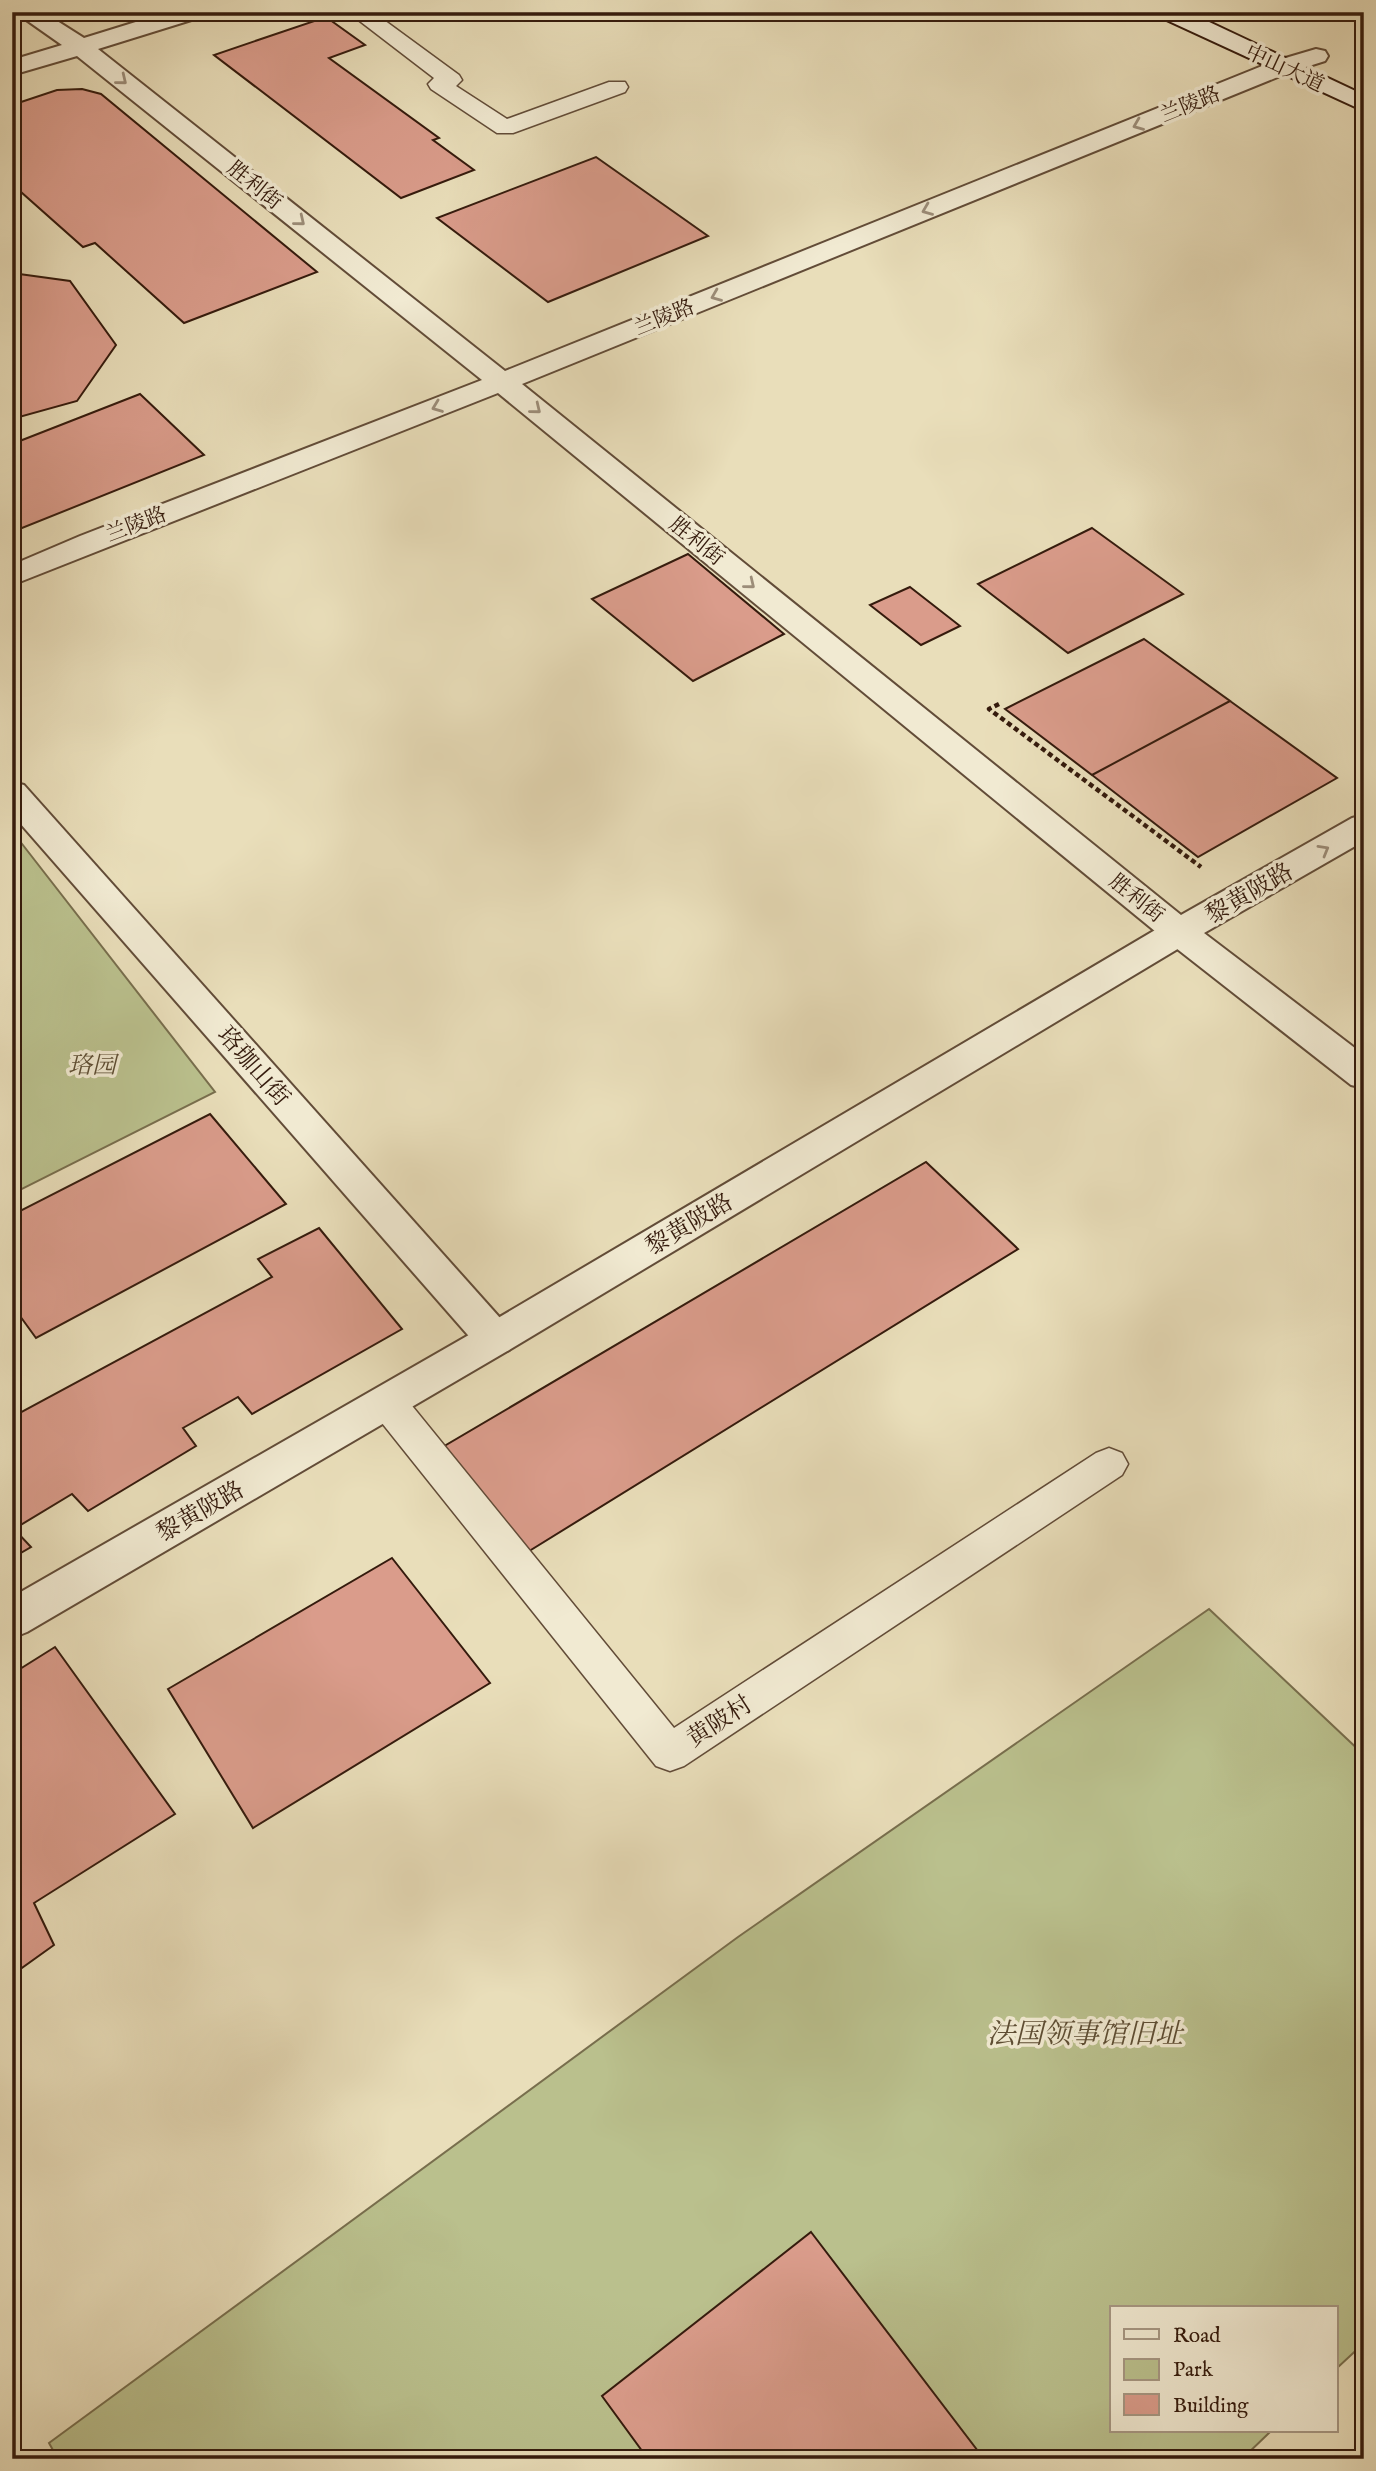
<svg xmlns="http://www.w3.org/2000/svg" width="1376" height="2471" font-family="'IM FELL English','Noto Serif SC',serif">
<style>
.green{fill:#bac08d;stroke:#786e4d;stroke-width:2}
.building{fill:#da9c8b;stroke:#351b0d;stroke-width:2}
.lines{fill:none;stroke-linecap:round;stroke-linejoin:round}
.service-casing{stroke:#624c38;stroke-width:3}
.pedestrian-casing{stroke:#624c38;stroke-width:4}
.minor-casing{stroke:#624c38;stroke-width:4}
.tertiary-casing{stroke:#624c38;stroke-width:4}
.secondary-casing{stroke:#351b0d;stroke-width:4}
.path{stroke:#351b0d;stroke-width:4.5;stroke-dasharray:5 3.5;stroke-linecap:butt}
.service{fill:#f1ead2;fill-rule:evenodd}
.pedestrian{fill:#f1ead2;fill-rule:evenodd}
.minor{fill:#f1ead2;fill-rule:evenodd}
.tertiary{fill:#f1ead2;fill-rule:evenodd}
.secondary{fill:#f1ead2;fill-rule:evenodd}
.oneway{stroke:#9c8d79}
.labels{text-anchor:middle;stroke-width:7;stroke-linejoin:round;paint-order:stroke}
.far-street-label{font-size:21px;fill:#351b0d;stroke:#f1ead2}
.street-label{font-size:24px;fill:#351b0d;stroke:#f1ead2}
.park-label{font-size:24px;font-style:italic;fill:#5d4d33;stroke:#f1ead2}
.near-park-label{font-size:28px;font-style:italic;fill:#5d4d33;stroke:#f1ead2}
</style>
<rect width="100%" height="100%" fill="#e9deba"/>
<filter id="stains"><feTurbulence type="fractalNoise" baseFrequency=".00286" numOctaves="4"/><feColorMatrix values="0 0 0 0 .2 0 0 0 0 .09 0 0 0 0 .02 0 0 0 .5 -.17"/></filter>
<radialGradient id="worn" r=".72"><stop offset=".6" stop-color="#630" stop-opacity="0"/><stop offset="1" stop-color="#630" stop-opacity=".3"/></radialGradient>
<!-- green -->
<path class="green" d="M12,831L215,1092L12,1194Z
M1209,1609L1364,1755V2343L1336,2369V2308H1112V2431H1271L1242,2459H58L49,2443L738,1937Z"/>
<!-- building -->
<path class="building" d="M326,17L365,45L329,58L439,138L433,140L474,170L401,198L214,55Z
M82,89L101,94L317,272L184,323L95,243L83,247L12,184V105L57,90Z
M596,157L708,236L548,302L437,218Z
M12,273L70,281L116,345L77,401L12,419Z
M140,394L204,455L12,532V444Z
M1092,528L1183,594L1068,653L978,584Z
M688,554L784,634L693,681L592,599Z
M910,587L960,626L921,645L870,605Z
M1144,639L1230,701L1092,775L1005,709Z
M1230,701L1337,778L1198,857L1092,775Z
M210,1114L286,1204L36,1338L12,1305V1215Z
M926,1162L1018,1249L526,1553L441,1448Z
M319,1228L402,1329L252,1414L238,1397L183,1428L196,1446L88,1511L72,1494L14,1529L31,1547L12,1558V1417L272,1277L258,1259Z
M392,1558L490,1683L253,1828L168,1689Z
M55,1647L175,1814L34,1903L54,1945L12,1975V1674Z
M811,2232L984,2459H648L602,2396Z"/>
<g class="lines">
<defs>
<path id="service" d="M348,12H373L459,75L462,80L456,86L507,119L609,82H625L628,87L625,92L513,133H497L431,89L428,84L434,78Z
M387,1387L400,1391L674,1728L1096,1453L1109,1448L1122,1453L1128,1464L1122,1475L684,1766L670,1771L656,1766L374,1413L369,1402L374,1391Z"/>
<path id="pedestrian" d="M1179,920L1191,923L1196,932L1191,941L509,1350L27,1632L12,1638V1597L481,1328L1167,923Z"/>
<path id="minor" d="M12,782L24,785L509,1328L515,1339L509,1350L495,1355L481,1350L12,814Z"/>
<path id="tertiary" d="M15,12H43L84,38L168,12H205L201,17L98,49L505,371L1272,62L1316,49L1325,51L1328,56L1325,61L1290,72L522,384L1181,915L1352,818L1364,815V841L1204,933L1364,1055V1088L1351,1085L1167,941L498,393L12,585V565L80,536L482,380L77,56L12,75V60L62,45Z"/>
<path id="secondary" d="M1156,12H1188L1364,95V111L1160,17Z"/>
</defs>
<!-- service casing -->
<use href="#service" class="service-casing"/>
<!-- pedestrian casing -->
<use href="#pedestrian" class="pedestrian-casing"/>
<!-- minor casing -->
<use href="#minor" class="minor-casing"/>
<!-- tertiary casing -->
<use href="#tertiary" class="tertiary-casing"/>
<!-- secondary casing -->
<use href="#secondary" class="secondary-casing"/>
<!-- path -->
<path class="path" d="M999,704L989,709L1201,867"/>
<!-- service -->
<use href="#service" class="service"/>
<!-- pedestrian -->
<use href="#pedestrian" class="pedestrian"/>
<!-- minor -->
<use href="#minor" class="minor"/>
<!-- tertiary -->
<use href="#tertiary" class="tertiary"/>
<!-- secondary -->
<use href="#secondary" class="secondary"/>
</g>
<!-- one-way arrows -->
<defs><path id="oneway-chevron" d="M-2-3.5L2.5 0L-2 3.5" fill="none" stroke-width="1.6" stroke-linecap="round" stroke-linejoin="round" transform="scale(1.75)"/></defs>
<g class="oneway">
<use href="#oneway-chevron" transform="translate(122 80) rotate(39)"/>
<use href="#oneway-chevron" transform="translate(1138 125) rotate(158)"/>
<use href="#oneway-chevron" transform="translate(927 210) rotate(158)"/>
<use href="#oneway-chevron" transform="translate(300 221) rotate(39)"/>
<use href="#oneway-chevron" transform="translate(716 296) rotate(158)"/>
<use href="#oneway-chevron" transform="translate(437 407) rotate(159)"/>
<use href="#oneway-chevron" transform="translate(536 409) rotate(39)"/>
<use href="#oneway-chevron" transform="translate(750 584) rotate(39)"/>
<use href="#oneway-chevron" transform="translate(1324 850) rotate(-30)"/>
</g>
<g class="labels">
<!-- far-street labels -->
<g class="far-street-label">
<text transform="translate(1285 68) rotate(25)" y="7">中山大道</text>
<text transform="translate(1190 104) rotate(-22)" y="7">兰陵路</text>
<text transform="translate(255 185) rotate(39)" y="7">胜利街</text>
<text transform="translate(664 317) rotate(-22)" y="7">兰陵路</text>
<text transform="translate(136 524) rotate(-21)" y="7">兰陵路</text>
<text transform="translate(697 541) rotate(39)" y="7">胜利街</text>
<text transform="translate(1137 898) rotate(39)" y="7">胜利街</text>
</g>
<!-- street labels -->
<g class="street-label">
<text transform="translate(1249 893) rotate(-30)" y="8">黎黄陂路</text>
<text transform="translate(254 1066) rotate(49)" y="8">珞珈山街</text>
<text transform="translate(689 1224) rotate(-31)" y="8">黎黄陂路</text>
<text transform="translate(200 1511) rotate(-30)" y="8">黎黄陂路</text>
<text transform="translate(719 1721) rotate(-33)" y="8">黄陂村</text>
</g>
<!-- park labels -->
<g class="park-label">
<text x="92" y="1073">珞园</text>
</g>
<!-- near-park labels -->
<g class="near-park-label">
<text x="1085" y="2043">法国领事馆旧址</text>
</g>
</g>
<!-- margin -->
<rect width="1376" height="2471" fill="none" stroke="#e9deba" stroke-width="42"/>
<rect x="14" y="14" width="1348" height="2443" fill="none" stroke="#351b0d" stroke-width="3.5"/>
<rect x="21" y="21" width="1334" height="2429" fill="none" stroke="#351b0d" stroke-width="2"/>
<!-- legend -->
<rect x="1110" y="2306" width="228" height="126" fill="#f1ead2" stroke="#a69783" stroke-width="2"/>
<rect x="1124" y="2329" width="35" height="10" fill="#f1ead2" stroke="#a69783" stroke-width="2"/>
<text x="1173" y="2342" font-size="21" fill="#351b0d">Road</text>
<rect x="1124" y="2359" width="35" height="21" fill="#bac08d" stroke="#a69783" stroke-width="2"/>
<text x="1173" y="2376" font-size="21" fill="#351b0d">Park</text>
<rect x="1124" y="2394" width="35" height="21" fill="#da9c8b" stroke="#a69783" stroke-width="2"/>
<text x="1173" y="2412" font-size="21" fill="#351b0d">Building</text>
<rect width="100%" height="100%" filter="url(#stains)"/>
<rect width="100%" height="100%" fill="url(#worn)"/>
</svg>
